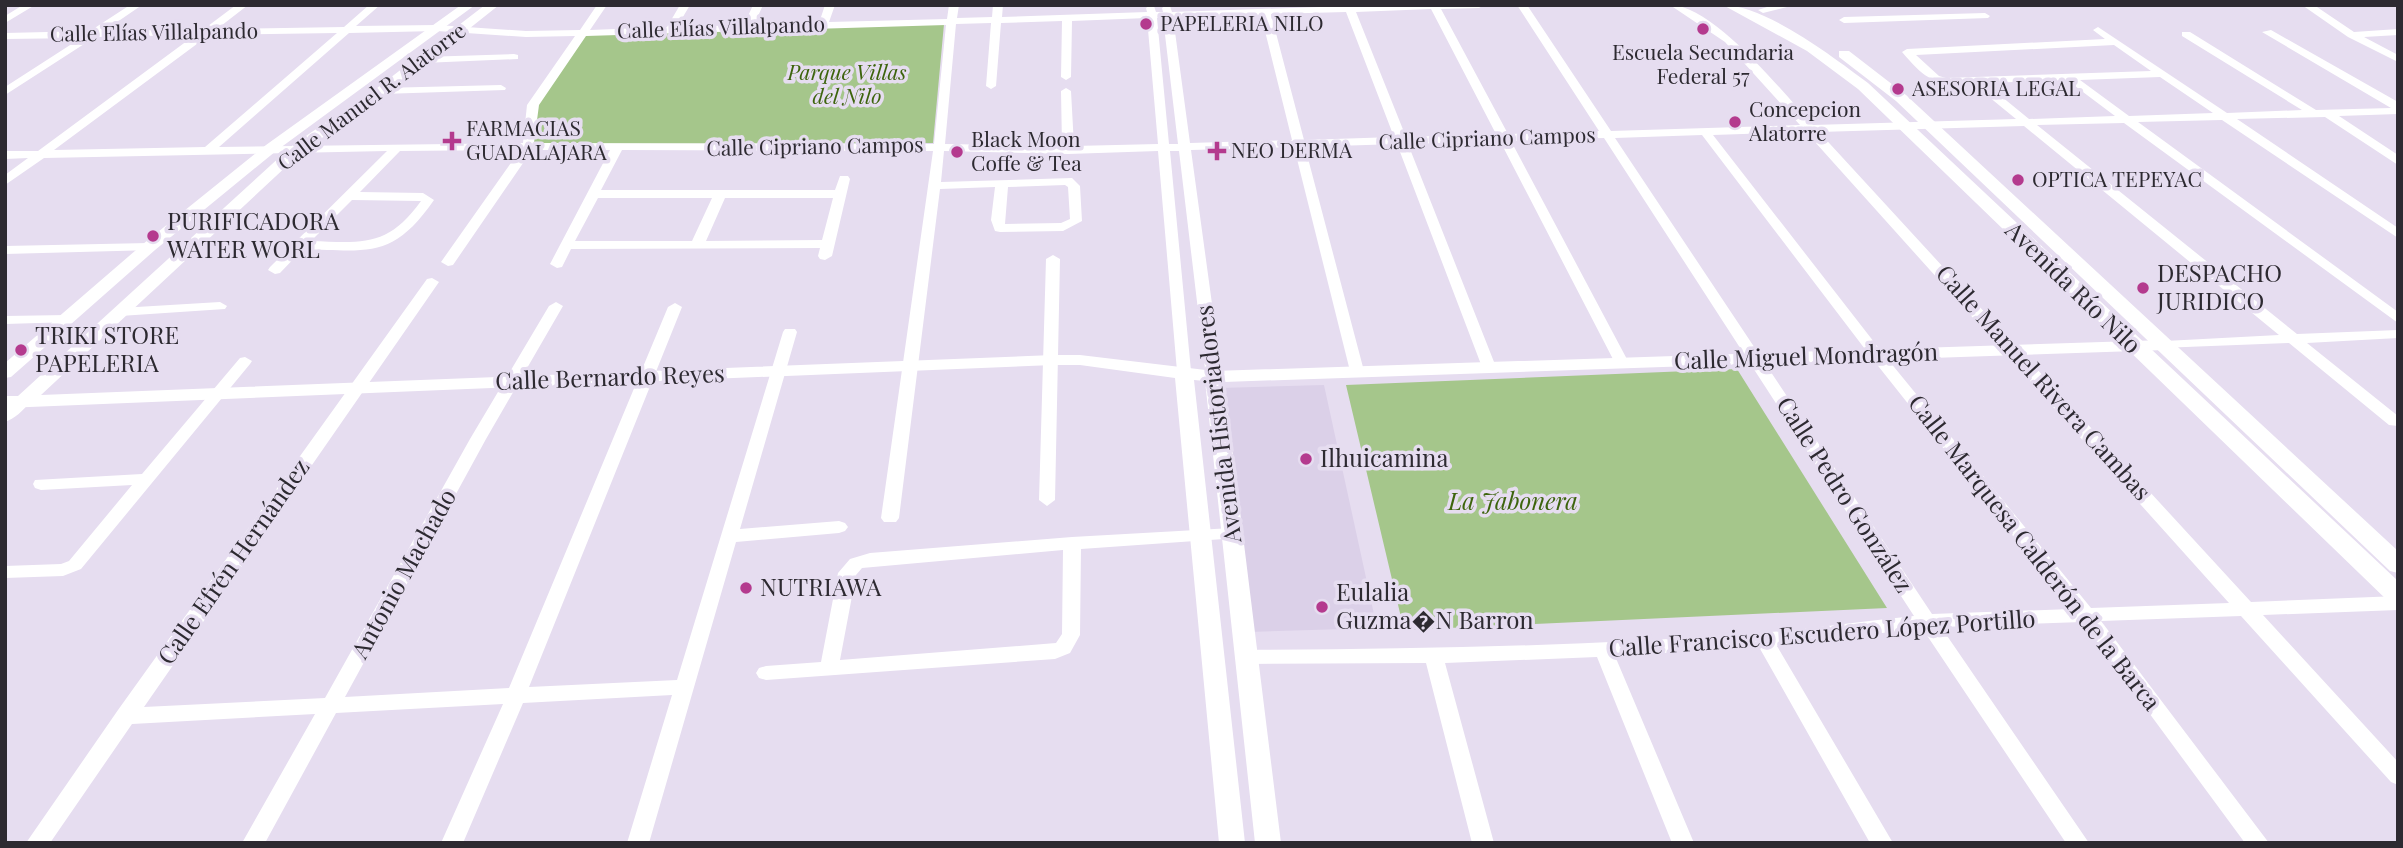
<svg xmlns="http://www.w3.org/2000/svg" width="2403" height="848" font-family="'Playfair Display',serif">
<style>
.built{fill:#dbd0e8}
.green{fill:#a5c68b}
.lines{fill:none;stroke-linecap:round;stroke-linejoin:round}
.minor{fill:#fff;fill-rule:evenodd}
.tertiary{fill:#fff;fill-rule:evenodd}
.secondary{fill:#fff;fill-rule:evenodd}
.poi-dot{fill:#b43a8e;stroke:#e6ddf0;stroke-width:2.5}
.labels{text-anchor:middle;stroke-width:7;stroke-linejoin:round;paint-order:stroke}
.far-poi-label{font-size:21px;fill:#2d2a31;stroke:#e6ddf0;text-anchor:start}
.far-street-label{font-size:21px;fill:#2d2a31;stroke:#e6ddf0}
.far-park-label{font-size:21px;font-style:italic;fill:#3d640d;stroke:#e6ddf0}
.poi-label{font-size:24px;fill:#2d2a31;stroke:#e6ddf0;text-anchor:start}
.street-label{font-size:24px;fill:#2d2a31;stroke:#e6ddf0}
.park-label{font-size:24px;font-style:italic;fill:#3d640d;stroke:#e6ddf0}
</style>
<rect width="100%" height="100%" fill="#e6ddf0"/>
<!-- built -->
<path class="built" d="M1324,385L1377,628L1249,632L1219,388Z"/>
<!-- green -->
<path class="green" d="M944,24L933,143L533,144V107L585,34Z
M1737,369L1887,608L1404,630L1346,385Z"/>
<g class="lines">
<!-- minor -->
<path class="minor" d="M23,5H35L5,23V16Z
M130,5H142L104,31L204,29L236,5H248L217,29L344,27L369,5H380L356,26L437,25L526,31L580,30L597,5H607L590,30L667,27L680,5H690L677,27L744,25L753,5H763L754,25L819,23L825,5H835L829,22L947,19L949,5H959L957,18L992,17L993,5H1003L1002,17L1147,12L1146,8L1150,5L1154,6L1156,12H1163L1162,8L1166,5L1170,6L1172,12L1378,5H1484L1479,8L1441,9L1508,134L1599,131L1517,5H1527L1611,131L1800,125L1725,42L1670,5C1714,5 1783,93 1813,125L2016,119L1972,83C1934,85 1927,81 1902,52L1907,49L2105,39L2093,30L2098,27L2227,113L2302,110L2182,36V32H2190L2316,110L2391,108L2262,32L2271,30L2398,102V114L2339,116L2398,155V165L2325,117L2237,119L2398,228V238L2222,120L2138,122L2398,312V323L2124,123L2037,125L2297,334L2398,330V338L2307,343L2398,416V426L2389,425L2289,343L2160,348L2158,345L2165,341L2279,335L2024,126L1819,132L2251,602L2398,596V610L2263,615L2398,762V785L2391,782L2241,616L2101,621L2269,843H2245L2082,622L1941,627L2089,843H2066L1922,628L1777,646L1893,843H1870L1759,647L1615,656L1694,843H1672L1597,657L1445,663L1494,843H1472L1426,663L1247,664L1240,662L1237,657L1240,652L1247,650C1419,649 1590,646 1761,633C1812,629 1863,621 1914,616L1604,138L1511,141L1629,363L1622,367L1615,363L1500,141L1408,144L1496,367L1489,371L1482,367L1397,144L1305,147L1364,371L1357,375L1350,371L1294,147L1191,150L1222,377L1214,382L1206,377L1179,151H1170L1191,371L1184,375L1177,371L1158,151L1068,154L944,151L941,182L1072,178L1080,186L1082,221L1063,231L1000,232L995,231L991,220L995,187L940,189L899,518L896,522H884L881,518L933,151L622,150L601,190H835L840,176H848L850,179L832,256L825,260L820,259L818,256L820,248L571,249L562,267L557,268L550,264L610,150H532L453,265L448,266L441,262L520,150L400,151L360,192L423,193L434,200C393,259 369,251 303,249L280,273L275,274L268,270L270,267L387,151L44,158L5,185V175L28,158L5,159V151H38L195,35L95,37L5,95V87L81,38L5,39V33L90,31ZM1431,9L1496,134L1406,137L1356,12ZM1346,12L1394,137L1304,140L1271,14ZM1261,15L1292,140L1190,143L1173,17ZM1147,18L1158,144L1074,146L1071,91L1066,88L1061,91L1062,146L945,144L956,24L991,23L986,86L991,89L996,86L1001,23L1062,21L1061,77L1066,80L1071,77L1072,21ZM1157,18H1163L1178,144H1169ZM946,25L934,144L534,143L539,105L586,36ZM437,31L526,37L575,36L527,105L523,143L219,147L349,33ZM337,33L205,147L54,150L209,35ZM2114,45L2151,71L1946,78L1939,76L1916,55ZM2160,77L2213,113L2129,116L2080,80ZM2067,80L2115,116L2029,119L1985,83ZM1806,132L2229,603L2091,608L1881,351L1713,135ZM1702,135L1871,357L2071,609L1932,614L1615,138ZM1065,185L1068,187L1070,219L1061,223L1005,224L1008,187ZM598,198H712L692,241H575ZM725,198H833L822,240L706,241ZM352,200L420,201H421C388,247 363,243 311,241Z
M1773,5H1795L1763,13L1758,10Z
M2302,5H2314L2354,32L2398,29V35L2364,37L2398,55V62L2348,37Z
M1985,13L1990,16L1988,18L1844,23L1839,20L1844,17Z
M514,54L518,55V59L423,63L418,60L423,57Z
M501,85L506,88L505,90L382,94L377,91L382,88Z
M149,243L156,247L154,250L5,254V246Z
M1053,255L1060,259L1055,500L1047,506L1039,500L1046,259Z
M432,278L439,282L144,707L325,698L470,439L549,306L556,302L563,306L486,439L345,697L509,688L668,307L675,303L682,307L529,687L677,680L783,332L785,329H795L797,332L740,529L839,521L845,523L848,527L845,531L839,533L736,542L649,843H627L672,695L523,703L463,843H441L503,704L336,713L265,843H242L315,714L132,724L50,843H26L118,710L427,279Z
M220,302L227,306L225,309L120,316L113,312L120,308Z
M67,315L74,319L72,322L5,324V316Z
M245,357L252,361L250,364L81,569L63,576L5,578V566L61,564L69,561L132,485L41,490L35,488L33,484L35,480L142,474L240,358Z
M22,397L27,399L30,402C24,410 14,419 5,422V408Z
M1232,528L1238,530L1241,534L1238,538L1081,549L1080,635L1070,653L1055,659L766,680L759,678L756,673L759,668L766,666L821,662L838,573L850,559L870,553L1072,537ZM1063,550L1062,634L1056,643L840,660L856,575L862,568Z"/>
<!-- tertiary -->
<path class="tertiary" d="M461,5H475L276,151L155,250L11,377L5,378V363L143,244L266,145Z
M485,5H499L387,94L304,150L41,395L1053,355H1080L1214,371L2165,340L2174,345L2165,350L1224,382L1281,843H1255L1205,381L1194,380L1245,843H1219L1175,378L1080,365H1053L5,408V396H18L294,144L377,88Z"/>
<!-- secondary -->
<path class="secondary" d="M1723,5C1765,5 1833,57 1868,83L2398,581V605L2389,602L1858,89L1807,51Z
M1839,51H1849L1906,95L2398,551V573L2390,571L1896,101L1839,57Z"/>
</g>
<!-- markers -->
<g class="poi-dot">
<circle cx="1146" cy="24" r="7"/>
<circle cx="1703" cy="29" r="7"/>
<circle cx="1898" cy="89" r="7"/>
<circle cx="1735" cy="122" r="7"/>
<path d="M448.5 130.5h7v7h7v7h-7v7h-7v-7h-7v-7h7z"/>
<path d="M1213.5 140.5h7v7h7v7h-7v7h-7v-7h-7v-7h7z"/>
<circle cx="957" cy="152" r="7"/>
<circle cx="2018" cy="180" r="7"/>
<circle cx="153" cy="236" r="7"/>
<circle cx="2143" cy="288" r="7"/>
<circle cx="21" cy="350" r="7"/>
<circle cx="1306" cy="459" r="7"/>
<circle cx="746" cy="588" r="7"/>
<circle cx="1322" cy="607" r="7"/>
</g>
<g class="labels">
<!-- far-poi labels -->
<g class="far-poi-label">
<text x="1160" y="31">PAPELERIA NILO</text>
<text x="1703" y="60" text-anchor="middle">Escuela Secundaria<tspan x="1703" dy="24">Federal 57</tspan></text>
<text x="1912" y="96">ASESORIA LEGAL</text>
<text x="1749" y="117">Concepcion<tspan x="1749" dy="24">Alatorre</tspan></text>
<text x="466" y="136">FARMACIAS<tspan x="466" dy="24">GUADALAJARA</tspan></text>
<text x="971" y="147">Black Moon<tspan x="971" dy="24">Coffe &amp; Tea</tspan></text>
<text x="1231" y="158">NEO DERMA</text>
<text x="2032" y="187">OPTICA TEPEYAC</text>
</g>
<!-- far-street labels -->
<g class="far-street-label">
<text transform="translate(721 28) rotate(-2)" y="7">Calle Elías Villalpando</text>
<text transform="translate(154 33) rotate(-1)" y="7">Calle Elías Villalpando</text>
<text transform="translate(372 97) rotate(-37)" y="7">Calle Manuel R. Alatorre</text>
<text transform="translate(1487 139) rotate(-2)" y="7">Calle Cipriano Campos</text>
<text transform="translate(815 147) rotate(-1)" y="7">Calle Cipriano Campos</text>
</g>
<!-- far-park labels -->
<g class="far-park-label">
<text x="847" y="80">Parque Villas<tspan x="847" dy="24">del Nilo</tspan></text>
</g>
<!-- poi labels -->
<g class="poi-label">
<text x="167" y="230">PURIFICADORA<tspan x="167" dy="28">WATER WORL</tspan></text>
<text x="2157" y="282">DESPACHO<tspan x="2157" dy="28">JURIDICO</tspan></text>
<text x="35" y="344">TRIKI STORE<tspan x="35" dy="28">PAPELERIA</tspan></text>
<text x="1320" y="467">Ilhuicamina</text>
<text x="760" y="596">NUTRIAWA</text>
<text x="1336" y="601">Eulalia<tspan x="1336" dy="28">Guzma�N Barron</tspan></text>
</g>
<!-- street labels -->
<g class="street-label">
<text transform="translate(2073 288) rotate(44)" y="8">Avenida Río Nilo</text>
<text transform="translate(1806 357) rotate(-2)" y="8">Calle Miguel Mondragón</text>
<text transform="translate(610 378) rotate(-2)" y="8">Calle Bernardo Reyes</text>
<text transform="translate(2043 383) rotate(48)" y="8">Calle Manuel Rivera Cambas</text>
<text transform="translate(1219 424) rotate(-97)" y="8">Avenida Historiadores</text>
<text transform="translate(1844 495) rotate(57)" y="8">Calle Pedro González</text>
<text transform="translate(2034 553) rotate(52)" y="8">Calle Marquesa Calderón de la Barca</text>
<text transform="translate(234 562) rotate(-55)" y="8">Calle Efrén Hernández</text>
<text transform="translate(404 574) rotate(-61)" y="8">Antonio Machado</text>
<text transform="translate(1822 634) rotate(-4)" y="8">Calle Francisco Escudero López Portillo</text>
</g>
<!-- park labels -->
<g class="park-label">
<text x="1513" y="510">La Jabonera</text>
</g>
</g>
<!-- border -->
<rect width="2403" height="848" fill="none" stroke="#2d2a31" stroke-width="14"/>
</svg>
